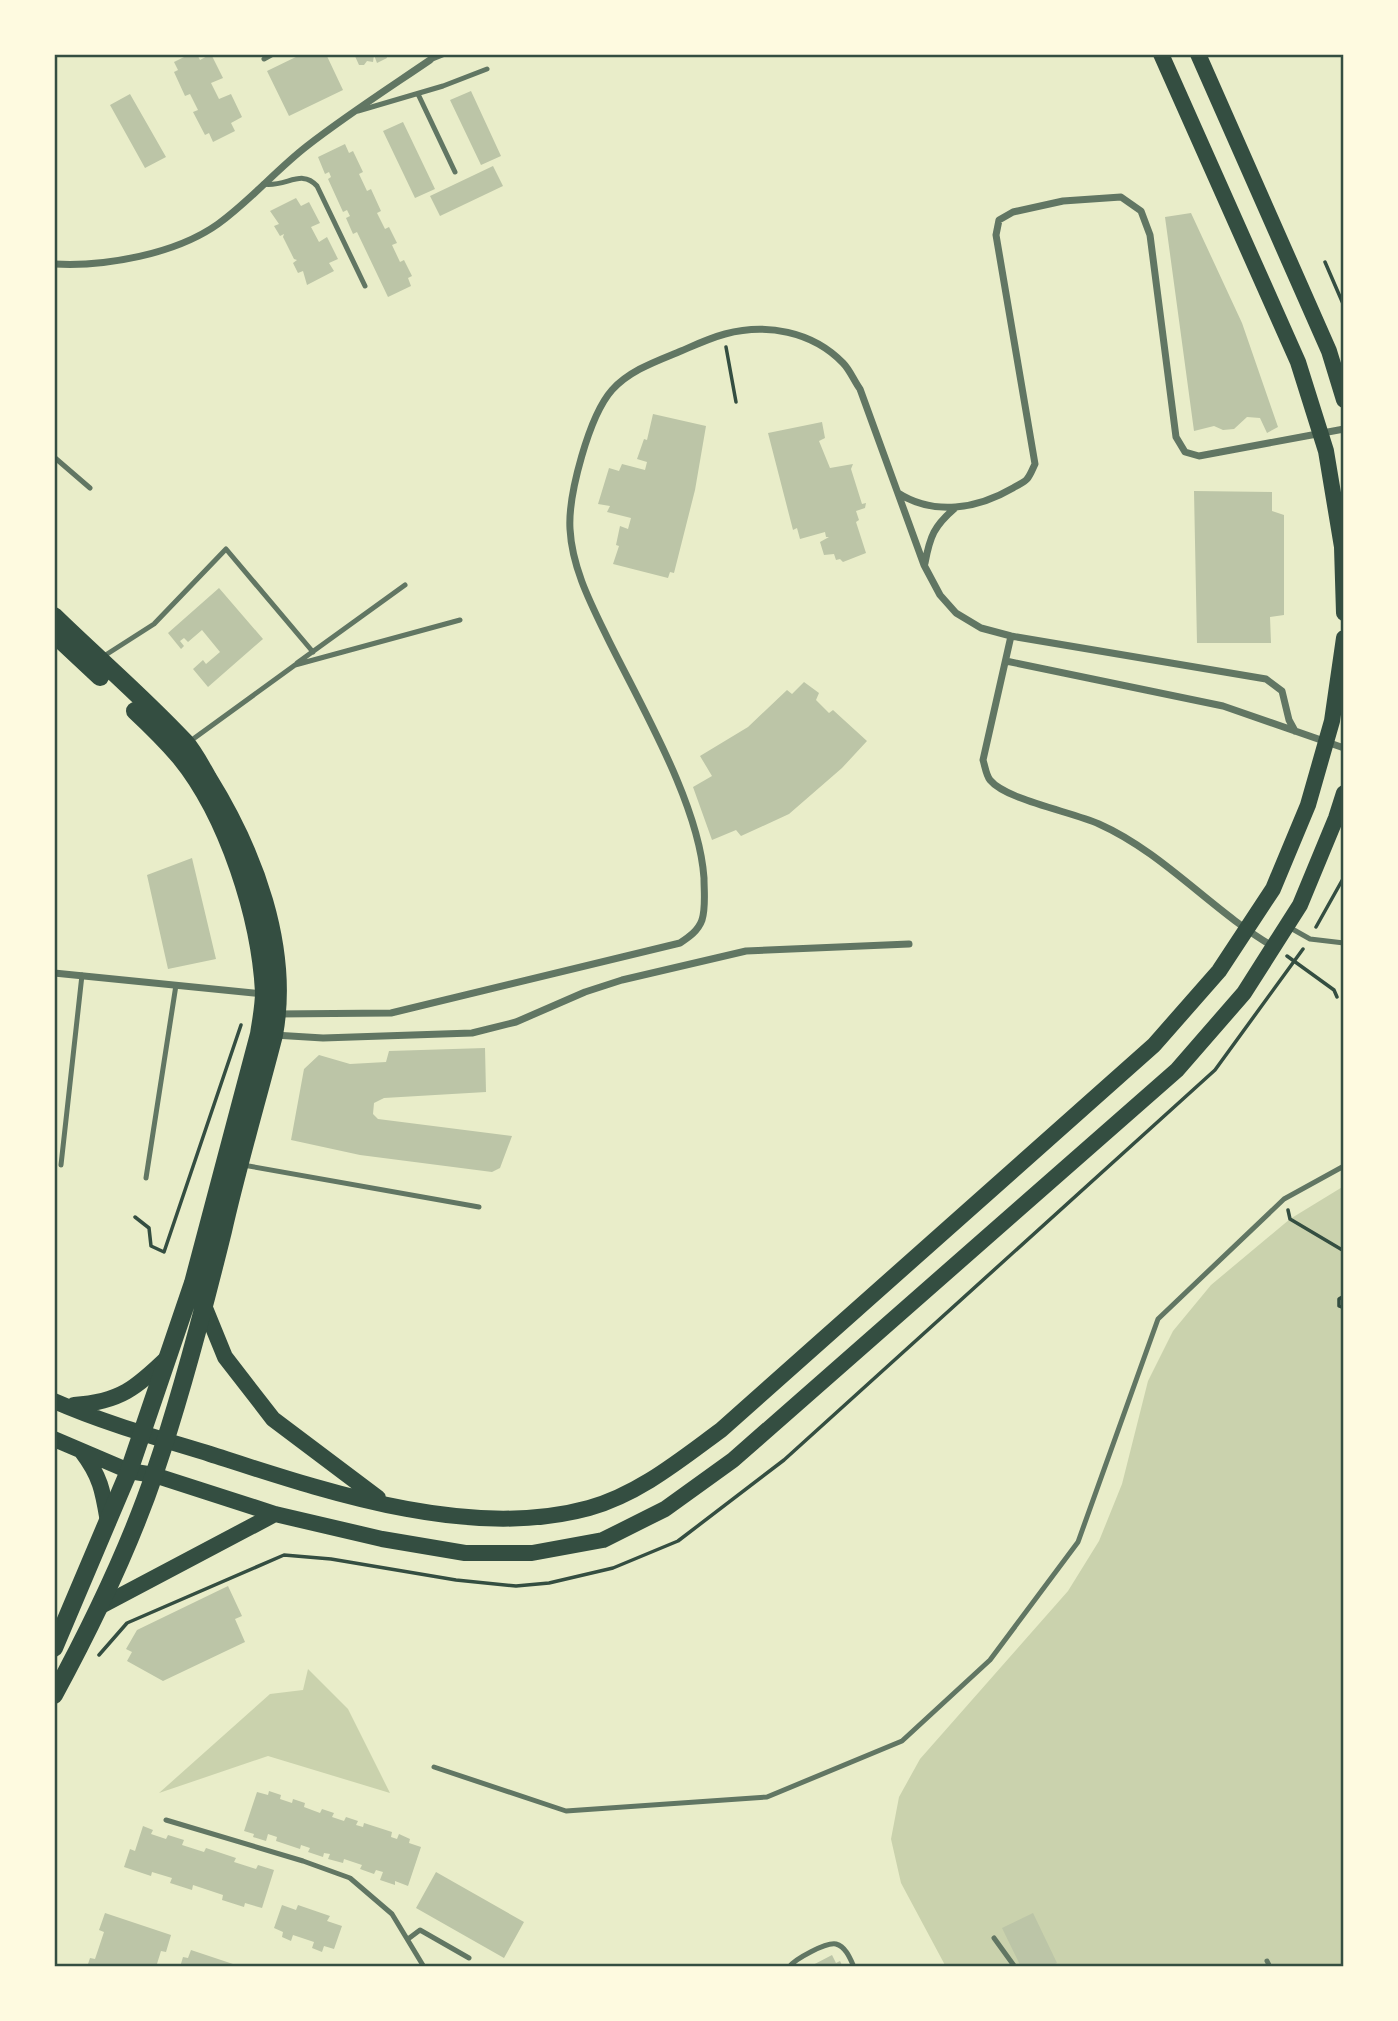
<svg xmlns="http://www.w3.org/2000/svg" width="1398" height="2021" font-family="Manrope,sans-serif">
<style>
.green{fill:#cad2ad}
.building{fill:#bcc5a7}
.lines{fill:none;stroke-linecap:round;stroke-linejoin:round}
.path{stroke:#344e41;stroke-width:3.5}
.service{stroke:#617663;stroke-width:5}
.minor{stroke:#617663;stroke-width:7}
.primary{stroke:#344e41;stroke-width:16}
.trunk{stroke:#344e41;stroke-width:18}
.neatline{fill:none;stroke:#344e41;stroke-width:2.5}
</style>
<rect width="100%" height="100%" fill="#e9edc9"/>
<!-- green -->
<path class="green" d="M1344,1186V1967H946L901,1883L891,1839L899,1797L920,1759L1068,1591L1099,1541L1122,1484L1148,1381L1173,1331L1211,1285L1290,1219Z
M308,1669L348,1709L390,1793L268,1756L159,1793L270,1694L303,1690Z"/>
<!-- building -->
<path class="building" d="M190,54H197L200,60L211,54L223,78L211,83L219,99L231,94L242,117L231,123L235,131L213,142L209,133L205,135L193,112L198,110L190,94L185,96L174,72L178,70L174,62Z
M302,54H326L343,90L289,116L267,71Z
M354,54H386L387,58L377,63L374,55L373,62L367,61L364,65H359Z
M471,91L501,156L481,165L450,100Z
M130,94L166,157L145,168L110,105Z
M403,122L435,189L415,198L383,131Z
M345,144L349,153L353,151L363,172L359,174L367,191L371,189L381,211L377,213L385,229L389,227L397,243L392,245L400,262L404,260L412,276L408,278L411,286L388,297L357,232L353,234L346,218L350,216L347,210L343,212L328,179L331,177L329,172L325,174L318,157Z
M493,166L503,186L440,216L430,196Z
M296,198L301,206L309,202L320,223L311,227L319,242L327,237L338,259L329,263L334,271L307,285L303,271L298,273L293,263L297,260L294,259L283,237L284,234L280,236L274,226L279,224L270,211Z
M1191,213L1242,323L1278,427L1267,433L1260,418L1247,417L1234,429L1223,430L1214,426L1194,431L1165,217Z
M653,414L706,426L695,490L674,573L670,572L668,578L613,564L619,546L616,545L620,526L628,529L631,518L607,512L610,506L598,504L609,468L619,471L622,464L645,470L647,462L637,459L644,439L647,440Z
M822,422L825,438L819,441L830,468L853,464L851,469L862,504L866,503L865,508L856,511L859,520L856,522L866,553L843,562L840,559L836,560L834,554L824,555L820,542L829,537H826L825,532L800,539L797,528L793,530L768,433Z
M1194,491L1272,492V511L1284,515V615L1270,617L1271,643H1197Z
M219,588L263,639L208,687L193,669L203,660L206,664L220,652L202,630L188,642L184,638L180,641L184,646L181,649L168,633Z
M804,682L819,693L816,700L829,713L833,710L867,741L842,768L789,814L741,836L736,830L712,840L693,787L712,776L700,756L748,727L787,690L792,694Z
M192,858L216,959L168,969L147,875Z
M485,1048L486,1092L384,1098L374,1103L373,1114L378,1119L512,1136L500,1168L492,1172L360,1155L291,1140L304,1069L319,1055L350,1064L386,1062L389,1051Z
M228,1586L242,1616L235,1619L245,1642L163,1681L127,1661L132,1652L126,1649L137,1630Z
M269,1791L281,1795L280,1799L292,1803L293,1799L305,1803L304,1807L320,1813L322,1809L334,1813L332,1817L344,1821L346,1817L358,1821L356,1825L363,1827L364,1823L392,1832L391,1837L397,1839L399,1834L410,1839L409,1843L421,1847L408,1886L395,1881V1885L380,1880L383,1872L376,1870L374,1874L360,1869L362,1865L344,1859L343,1863L328,1859L330,1854L324,1853L323,1857L308,1852L310,1848L301,1845L300,1849L276,1841L277,1837L268,1834L266,1841L253,1837L254,1834L244,1831L257,1792L268,1795Z
M143,1826L153,1830L151,1834L166,1839L168,1835L184,1840L182,1845L204,1852L206,1848L236,1858L234,1862L256,1869L258,1865L274,1870L262,1908L245,1903L244,1907L222,1900L223,1895L193,1885L192,1890L170,1883L172,1878L152,1872L151,1876L124,1867L130,1849L135,1851Z
M436,1872L524,1922L504,1958L416,1908Z
M282,1905L296,1910L298,1905L330,1916L327,1921L342,1926L334,1949L324,1946L322,1952L312,1948L314,1942L293,1935L291,1941L282,1937L283,1932L274,1928Z
M105,1913L171,1935L166,1952L161,1951L156,1967H87L90,1958L95,1959L104,1932L99,1930Z
M1033,1913L1057,1963L1049,1967H1021L1002,1928Z
M191,1950L239,1966V1967H180L183,1957L188,1958Z
M832,1955L836,1963L840,1961L843,1967H809Z"/>
<g class="lines">
<!-- path -->
<path class="path" d="M1325,262L1344,306
M726,347L736,402
M1316,927L1344,877
M1287,956L1334,990L1337,997
M1288,1210L1290,1219L1344,1251
M135,1217L149,1228L151,1246L164,1252L241,1025
M1344,1296L1339,1299V1306L1344,1308
M99,1655L127,1623L284,1555L331,1559L456,1580L516,1586L549,1583L613,1568L678,1541L784,1460L1215,1070L1303,949"/>
<!-- service -->
<path class="service" d="M264,59L273,54
M430,60L445,54
M418,94L455,172
M358,111L443,86L487,69
M263,184C286,188 301,168 317,186L365,286
M54,457L90,488
M104,656L154,624L226,549L313,652
M297,663L405,585
M189,742L295,665L460,620
M1287,926L1310,939L1344,943
M61,1165L82,975
M243,1165L479,1207
M146,1178L176,985
M434,1767L566,1811L767,1797L902,1741L990,1660L1078,1542L1158,1319L1284,1199L1344,1166
M166,1820L303,1861L350,1878L392,1914L424,1967
M994,1938L1015,1967
M408,1939L420,1930L469,1958
M1267,1961L1270,1967
M789,1967C795,1959 826,1942 836,1944C846,1947 850,1958 854,1967"/>
<!-- minor -->
<path class="minor" d="M54,264C105,267 176,254 218,224C250,201 276,170 307,146C347,115 389,88 430,60
M898,493C934,516 977,509 1013,488C1017,485 1024,483 1027,479C1030,476 1033,468 1035,464L996,235L999,220L1013,212L1063,201L1121,197L1141,211L1150,235L1176,437L1185,452L1199,456L1344,429
M925,563C930,536 934,526 955,508
M1011,636L983,760C985,766 986,775 990,780C1006,800 1073,812 1099,824C1164,853 1212,911 1274,947
M1006,661L1223,706L1344,748
M54,973L263,994
M276,1014L391,1013L680,943C689,937 698,931 702,920C706,907 704,892 704,878C699,804 641,706 608,639C591,604 572,568 570,529C568,495 589,416 612,390C630,370 657,361 681,351C695,345 710,338 725,334C766,323 812,331 843,363C850,370 854,381 860,389L924,565L940,595L956,613L981,628L1011,636L1266,679L1282,691L1289,720L1295,731
M274,1035L323,1038L472,1033L516,1022L585,992L622,980L746,951L909,944"/>
<!-- primary -->
<path class="primary" d="M1161,54L1298,362L1326,451L1342,547L1344,613
M1198,54L1329,351L1344,400
M205,1308L225,1357L273,1419L378,1498
M54,1401C104,1423 158,1438 210,1454C325,1491 469,1541 589,1508C639,1494 680,1460 721,1430L1154,1045L1219,971L1273,889L1308,805L1332,721L1344,638
M74,1405C120,1402 136,1388 168,1357
M54,1439L129,1471L154,1475L275,1514L382,1539L465,1553H532L603,1540L665,1509L733,1460L1177,1070L1244,993L1300,905L1336,818L1344,793
M82,1452C101,1477 103,1492 108,1522
M101,1606L275,1514"/>
<!-- trunk -->
<path class="trunk" d="M54,616C97,658 144,698 185,742C194,752 201,766 208,778C254,852 290,947 274,1035C257,1101 238,1165 223,1231C203,1312 182,1393 155,1472C129,1549 93,1623 54,1695
M54,634L100,677
M54,1648L129,1471L193,1283L259,1034C261,1021 264,1006 264,992C260,917 228,816 180,757C166,741 150,725 135,711"/>
</g>
<!-- border -->
<rect width="1398" height="2021" fill="none" stroke="#fefae0" stroke-width="112"/>
<rect x="56" y="56" width="1286" height="1909" class="neatline"/>
</svg>
